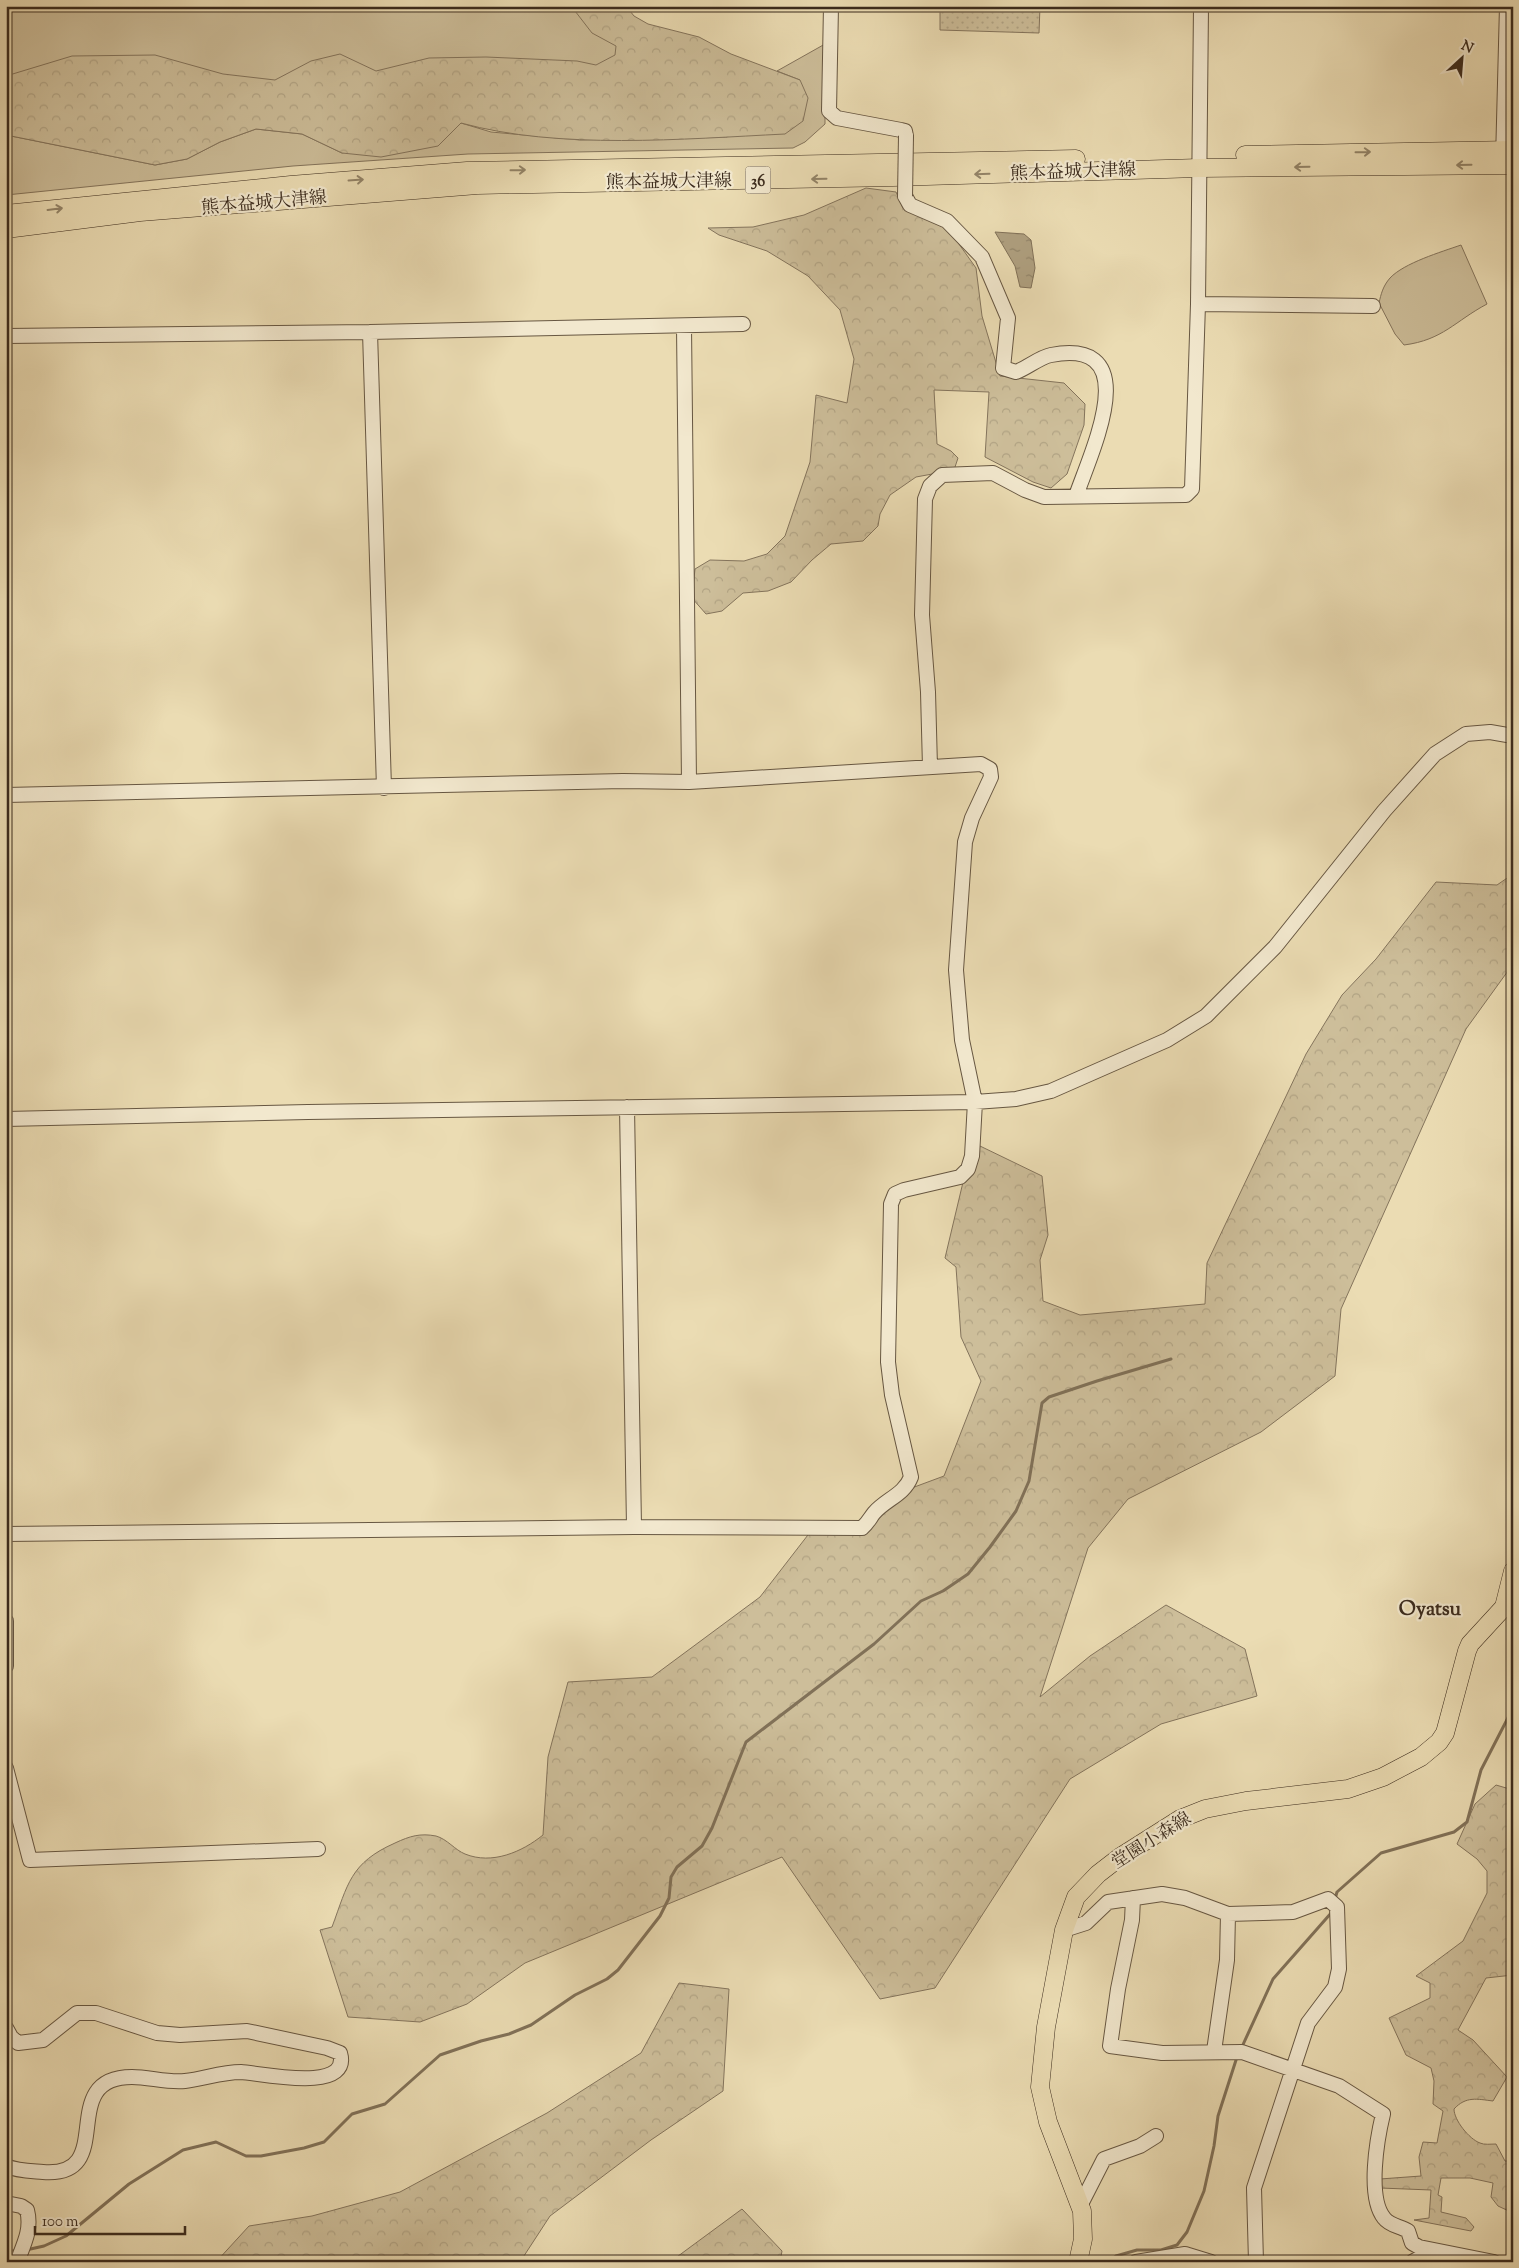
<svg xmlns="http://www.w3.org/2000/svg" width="1519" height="2268" font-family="'Sorts Mill Goudy','Noto Serif JP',serif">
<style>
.grass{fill:#cdbe9a;stroke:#84745c}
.forest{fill:url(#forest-crowns);stroke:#84745c}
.park{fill:url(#park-dots);stroke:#84745c}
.water{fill:url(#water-ripples);stroke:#817158}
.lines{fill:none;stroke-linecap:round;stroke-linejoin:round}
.stream{stroke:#817158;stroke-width:3}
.minor-casing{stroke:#675742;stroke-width:16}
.major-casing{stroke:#3b2b1d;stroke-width:19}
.minor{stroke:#f2e8ce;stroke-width:14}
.major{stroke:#ebdcb3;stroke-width:18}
.minor-bridge-casing{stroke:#675742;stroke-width:16;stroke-linecap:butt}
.minor-bridge{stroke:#f2e8ce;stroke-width:14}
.oneway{stroke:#938468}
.labels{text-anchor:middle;stroke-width:4.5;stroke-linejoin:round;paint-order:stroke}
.shield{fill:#f2e8ce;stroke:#726452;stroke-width:1}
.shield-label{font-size:16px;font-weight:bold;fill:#3b2b1d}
.street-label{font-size:18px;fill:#3b2b1d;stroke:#f2e8ce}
.quarter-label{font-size:20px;font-weight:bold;fill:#3b2b1d;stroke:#f2e8ce}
</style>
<defs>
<pattern id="forest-crowns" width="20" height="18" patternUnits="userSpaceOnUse" patternTransform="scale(1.25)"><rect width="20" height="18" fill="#cdbe9a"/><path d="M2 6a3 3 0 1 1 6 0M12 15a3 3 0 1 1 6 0" fill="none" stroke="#b1a384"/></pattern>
<pattern id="park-dots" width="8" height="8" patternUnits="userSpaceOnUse" patternTransform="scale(1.25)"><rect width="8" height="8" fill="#cdbe9a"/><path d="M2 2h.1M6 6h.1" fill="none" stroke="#b1a384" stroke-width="1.8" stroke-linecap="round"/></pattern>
<pattern id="water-ripples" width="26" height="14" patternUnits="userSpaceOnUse" patternTransform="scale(1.25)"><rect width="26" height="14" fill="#afa080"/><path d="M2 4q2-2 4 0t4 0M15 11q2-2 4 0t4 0" fill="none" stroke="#908368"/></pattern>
</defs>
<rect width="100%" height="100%" fill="#ebdcb3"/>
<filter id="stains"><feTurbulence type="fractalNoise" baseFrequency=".004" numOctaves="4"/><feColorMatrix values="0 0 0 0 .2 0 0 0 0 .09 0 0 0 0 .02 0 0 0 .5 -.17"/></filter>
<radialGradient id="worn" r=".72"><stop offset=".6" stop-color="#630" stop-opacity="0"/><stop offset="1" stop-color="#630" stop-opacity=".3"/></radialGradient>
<!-- grass -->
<path class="grass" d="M6,6H598L640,55L612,85L6,107Z
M825,44V124L805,142L793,148L468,154L293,166L6,195V135L155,165L187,159L220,142L256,129L302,134L342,153L451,133L461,123L491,132L580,140L727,137L800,80L777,71Z
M1461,245L1487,304C1455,321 1443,340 1404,345L1395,334L1379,303C1381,294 1383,286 1390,278C1404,263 1441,252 1461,245Z"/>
<!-- forest -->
<path class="forest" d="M576,6H626L634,16L648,24L699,37L731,54L800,80L808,98L803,121L785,134C683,139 559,150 461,123L438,146L381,157L342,153L302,134L256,129L220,142L187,159L155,165L6,135V76L72,56L155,55L223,74L275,80L311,61L340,54L376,71L429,58L486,57L577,61L596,65L615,55L616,46L592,33L575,11Z
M866,188L896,192L903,208L949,230L976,268L982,316L1000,376L1064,383L1085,404L1084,425L1067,474L1051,488L1033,482L985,457L989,392L934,390L937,444L951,451L958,458L954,470L916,477L890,495L880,514L878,526L863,541L831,544L812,560L791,582L768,591L743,593L722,611L706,614L692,598L695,569L710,560L744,561L767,554L785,536L810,462L816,395L847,403L854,359L840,310L808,276L767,251L719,235L708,228L753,227L804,215Z
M1513,874V964L1466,1029L1341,1309L1335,1376L1261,1432L1128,1499L1088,1548L1040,1697L1090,1656L1166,1605L1245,1649L1257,1696L1161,1724L1070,1779L935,1988L880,1999L782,1857L525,1963L467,2004L420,2022L348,2017L320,1930L332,1927C348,1884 350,1863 395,1843C410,1836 420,1833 436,1836C447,1839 455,1850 465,1854C492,1865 522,1852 543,1835L548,1757L568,1682L652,1677L760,1597L811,1531L871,1523L909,1489L944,1476L981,1381L961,1337L956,1267L945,1258L964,1178L976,1161L980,1146L1042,1176L1048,1235L1040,1260L1043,1301L1080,1315L1205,1304L1207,1263L1306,1054L1342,995L1376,959L1436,882L1497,885Z
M1496,1785L1513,1790V1975L1486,1978L1458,2030L1473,2040L1507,2077L1493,2101C1477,2099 1466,2096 1454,2109C1454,2120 1469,2139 1480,2143C1484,2145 1491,2144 1496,2144L1505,2161H1513V2213L1498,2206L1491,2197L1493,2183L1470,2178H1441L1438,2195L1442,2197L1441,2212L1466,2218L1474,2227L1471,2231L1414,2220L1429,2218L1431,2190L1380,2188V2179L1421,2176L1419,2157L1423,2142L1437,2143L1443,2111L1433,2104L1434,2081L1431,2068L1406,2055L1389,2018L1430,1998V1983L1416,1976L1463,1941L1487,1893V1871L1477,1859L1457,1844L1475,1804Z
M679,1983L729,1989L723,2091L651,2140L550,2216L520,2262H216L249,2226L312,2216L400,2192L547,2113L641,2053Z
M742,2209L782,2251L780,2262H670Z"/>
<!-- park -->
<path class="park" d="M940,6H1040L1039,33L940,30Z"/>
<!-- water -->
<path class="water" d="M995,232L1024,234L1031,240L1035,268L1031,288L1020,287L1015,266Z"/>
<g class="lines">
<!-- stream -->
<path class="stream" d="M1335,1899L1337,1892L1381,1853L1454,1832L1467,1822L1481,1770L1513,1708
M1241,2049L1273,1979L1332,1912
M26,2250L44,2246L66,2236L129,2184L183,2150L216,2142L246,2156H261L304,2148L324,2142L352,2114L385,2104L440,2055L481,2041L509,2034L531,2025L575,1995L607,1979L618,1970L660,1916L669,1898L671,1877L677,1867L702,1846L712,1828L746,1742L874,1644L921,1601L943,1591L968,1574L990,1547L1016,1511L1029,1481L1042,1403L1049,1397L1097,1381L1171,1359
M6,2252L18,2250
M1109,2262L1116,2256L1137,2250H1161L1177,2245L1187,2232L1204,2191L1214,2146L1218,2116L1237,2057"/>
<defs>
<path id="minor" d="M831,6L829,111L837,118L901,130L905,131L906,136
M1503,160L1507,6
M905,196L910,205L947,221L982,257L1008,318L1003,368L1016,372C1027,368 1040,357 1051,355C1147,337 1091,452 1076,496
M1198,304L1373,306
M684,327L689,782
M370,332L384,788
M6,336L370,332L743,324
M930,767L928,692L922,615L925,499L930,486L942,475L993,473L1025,490L1044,497L1186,495L1192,489L1198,304L1201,6
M6,795L623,781L689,782L981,764L990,769L991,777L972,818L965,842L956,970L962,1040L975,1102L972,1156L968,1169L960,1177L904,1190L895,1194L891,1204L888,1362L892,1395L911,1477C904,1495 886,1499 874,1513C870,1518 868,1523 862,1528L634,1527L6,1534
M627,1107L634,1527
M6,1119L308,1112L975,1102L1016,1099L1051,1091L1167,1040L1206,1016L1275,947L1384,811L1435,754L1466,734L1490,732L1513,736
M6,1621V1666
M6,1768L30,1860L318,1849
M1133,1898L1132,1920L1118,1989L1110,2046L1162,2053L1242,2052L1339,2086L1383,2114C1377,2139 1367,2197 1384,2218C1390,2226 1400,2226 1408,2231L1412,2243L1419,2247L1494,2262
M1064,1930L1086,1923L1108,1902L1162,1894L1185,1898L1228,1914L1293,1912L1328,1899L1337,1907L1339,1969L1335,1987L1308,2023L1254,2188L1256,2262
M6,2028L11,2037L18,2043L43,2040L77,2013H96L157,2033L180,2035L247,2031L327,2048L340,2053C352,2094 260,2073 241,2072C221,2072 204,2079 185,2081C168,2083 149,2077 132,2077C54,2077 120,2178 43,2172C31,2171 17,2171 6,2166
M1214,2051L1227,1960L1228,1914
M6,2203L21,2206L27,2210C32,2229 24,2244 17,2262
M1080,2206L1104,2159L1140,2146L1156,2136
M1136,2262L1185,2254L1211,2262
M1412,2262L1428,2253L1439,2252"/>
<path id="major" d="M1245,155L1513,150
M6,214L291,185L467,171L1076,159
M6,229L140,212L477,185L893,177L1199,168L1513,165
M1078,2262L1083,2239L1082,2211L1048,2122L1040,2087L1046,2027L1064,1930L1076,1897L1098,1874L1120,1857L1180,1819L1205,1809L1246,1801L1348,1789L1383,1777L1421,1757L1439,1742L1445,1733L1467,1651L1470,1644L1504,1607L1513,1571"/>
</defs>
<!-- minor casing -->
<use href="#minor" class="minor-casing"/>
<!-- major casing -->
<use href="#major" class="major-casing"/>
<!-- minor -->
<use href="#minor" class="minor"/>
<!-- major -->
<use href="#major" class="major"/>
<defs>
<path id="minor-bridge" d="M905,196L906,136"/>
</defs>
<!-- minor-bridge casing -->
<use href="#minor-bridge" class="minor-bridge-casing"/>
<!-- minor-bridge -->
<use href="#minor-bridge" class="minor-bridge"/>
</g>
<!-- one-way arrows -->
<defs><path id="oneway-shaft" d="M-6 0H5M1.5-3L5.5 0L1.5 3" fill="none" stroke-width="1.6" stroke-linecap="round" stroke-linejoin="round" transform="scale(1.25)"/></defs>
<g class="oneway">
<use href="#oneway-shaft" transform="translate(1363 152) rotate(-1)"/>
<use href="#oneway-shaft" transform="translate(1464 165) rotate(179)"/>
<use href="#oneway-shaft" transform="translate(1302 167) rotate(179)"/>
<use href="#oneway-shaft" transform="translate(518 170) rotate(-1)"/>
<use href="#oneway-shaft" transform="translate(982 174) rotate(178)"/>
<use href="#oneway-shaft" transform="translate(819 179) rotate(179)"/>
<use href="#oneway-shaft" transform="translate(356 180) rotate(-4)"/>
<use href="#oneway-shaft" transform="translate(55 209) rotate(-7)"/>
</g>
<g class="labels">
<!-- shield labels -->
<rect class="shield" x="745.5" y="166.5" width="25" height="27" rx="4"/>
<g class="shield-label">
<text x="758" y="186">36</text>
</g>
<!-- street labels -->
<g class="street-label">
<text transform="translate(1073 171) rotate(-2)" y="6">熊本益城大津線</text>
<text transform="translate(669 181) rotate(-1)" y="6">熊本益城大津線</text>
<text transform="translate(264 202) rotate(-5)" y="6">熊本益城大津線</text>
<text transform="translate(1151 1840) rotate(-32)" y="6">堂園小森線</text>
</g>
<!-- quarter labels -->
<g class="quarter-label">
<text x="1430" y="1615">Oyatsu</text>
</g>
</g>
<!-- margin -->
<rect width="1519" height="2268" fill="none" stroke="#ebdcb3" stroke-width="25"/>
<rect x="8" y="8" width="1504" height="2253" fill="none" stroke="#3b2b1d" stroke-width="2.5"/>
<rect x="12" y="12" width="1494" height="2243" fill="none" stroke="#3b2b1d"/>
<!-- north arrow -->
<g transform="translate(1462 58) rotate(26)" stroke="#f2e8ce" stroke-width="4" paint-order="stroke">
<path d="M0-4L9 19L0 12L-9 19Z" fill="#3b2b1d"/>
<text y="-8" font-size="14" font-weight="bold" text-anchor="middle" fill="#3b2b1d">N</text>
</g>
<!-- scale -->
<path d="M35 2226v8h150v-8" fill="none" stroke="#3b2b1d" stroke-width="2.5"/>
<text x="42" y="2226" font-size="15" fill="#3b2b1d" stroke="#f2e8ce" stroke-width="4" paint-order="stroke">100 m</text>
<rect width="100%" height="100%" filter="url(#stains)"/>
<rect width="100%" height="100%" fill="url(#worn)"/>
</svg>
